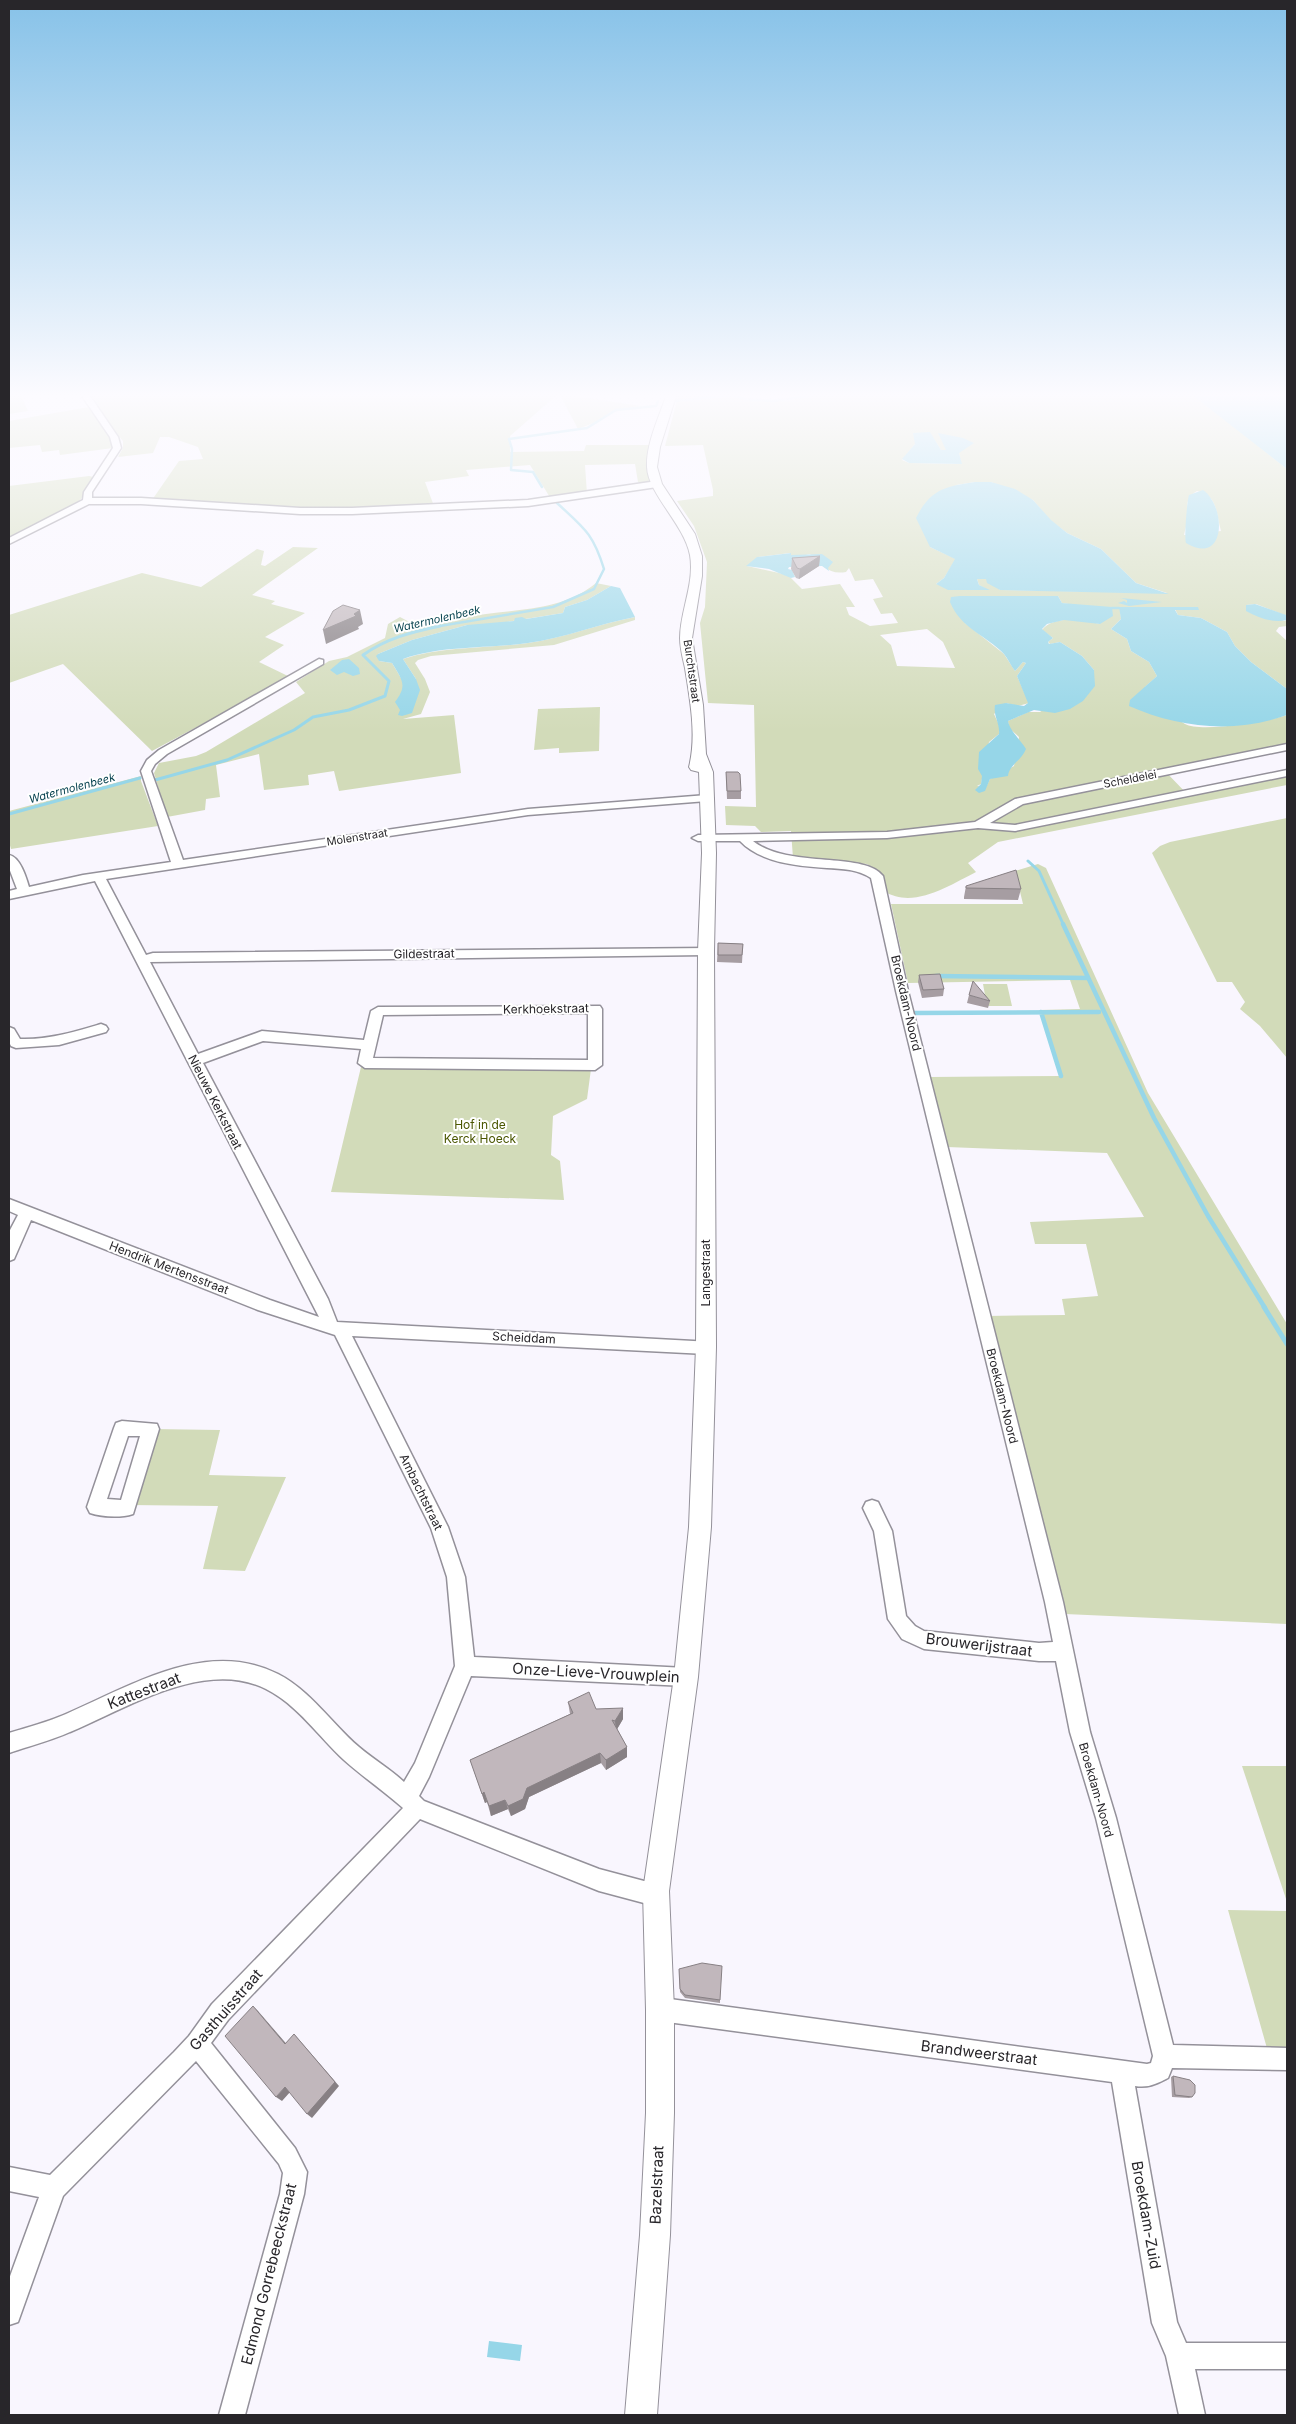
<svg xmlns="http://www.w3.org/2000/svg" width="1296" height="2424" font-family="Inter,sans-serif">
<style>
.green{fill:#d2dbb9;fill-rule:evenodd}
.water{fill:#96d6e8}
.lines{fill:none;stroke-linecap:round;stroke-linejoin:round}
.stream-far3{stroke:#96d6e8;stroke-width:2.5}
.stream-far2{stroke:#96d6e8;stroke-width:3}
.stream-far1{stroke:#96d6e8;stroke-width:4.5}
.stream{stroke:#96d6e8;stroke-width:5}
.minor-casing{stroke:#94919a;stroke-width:3}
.major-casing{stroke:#94919a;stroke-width:2}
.minor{fill:#fff;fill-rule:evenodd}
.major{fill:#fff;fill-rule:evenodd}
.wall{fill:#a69da2}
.shaded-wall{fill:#878084}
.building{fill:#c1b7bc;stroke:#878084}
.labels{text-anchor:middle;stroke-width:4;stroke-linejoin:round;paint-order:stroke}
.far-water-label{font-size:11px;font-style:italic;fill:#003e4b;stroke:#fff}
.far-street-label{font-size:11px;fill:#28262a;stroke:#fff}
.street-label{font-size:12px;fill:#28262a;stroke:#fff}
.park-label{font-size:12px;fill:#4a5601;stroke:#fff}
.near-street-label{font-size:15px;fill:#28262a;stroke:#fff}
</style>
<rect width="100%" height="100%" fill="#f9f6fe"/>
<!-- green -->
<path class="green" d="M9,393H20L28,411L9,414Z
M88,393H556L640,406L609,413L601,420L578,429L559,393L510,436V452L584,451L586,445H651L646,464L650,480L645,483L638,482L635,464L585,465L587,494L551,499L530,465L466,470L469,476L425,482L434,506L313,510L152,500L179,461L203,459L198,447L169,437H160L153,453L118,457L123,448V441L105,420Z
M679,393H733L677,402L733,396L758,401H788L824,393H1192L1287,469V616L1256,604L1246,605L1284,621L1287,620V626L1279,627L1276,631L1287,641V689L1251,662L1235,646L1227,632L1201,618L1178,615L1175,609L1198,607H1120L1121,619L1111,629L1127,639L1131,651L1149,662L1157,676L1145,687C1157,698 1172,717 1185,724C1201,733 1270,721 1287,715V744L1163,769L1189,796L1287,775V785L998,842L968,863L976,872C950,885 913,910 884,891C881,879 880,870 867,864L793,858L791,831L761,832L755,826L726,825L725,806L756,807L754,705L708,703L700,623L705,607L707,562L694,526L677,501L713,496V490L703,445L665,446ZM930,433L941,450H947L939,434L959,453L961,464L909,463L902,460L915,444ZM975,482H991L1033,500L1050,520L1067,533L1101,549L1136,583L1167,593L1000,590L987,579H977L979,585L988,590L936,584L944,578L956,559L930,547L956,485ZM1197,491C1218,495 1216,514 1221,531L1184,535C1185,530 1187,524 1188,519C1188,505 1184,499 1197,491ZM790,553L791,555L801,556L810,554C823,565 828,575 846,572L849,568L855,581L873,579L883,597L873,599L881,614L892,613L898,623L870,626L849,615L846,607H855L840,584L802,589L788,575L747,566L758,557ZM1058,596L1062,603L1075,605L1100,624C1083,620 1054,615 1042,630L1053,638L1048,642L1050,644L1060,642L1082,656L1094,670L1040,712H1028L1008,721L1009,728L1019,737L1014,766L990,779L986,787L977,786L981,784L989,742L999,734L1000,727L994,714L1006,703L1018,706L1029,703L1017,676L1026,663L1023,662L1015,671L1004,654L965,623ZM927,629L943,642L955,668L897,666L891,645L880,635Z
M89,407L113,443V448L60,455L59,450L42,452L40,445L9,448V421Z
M89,476L93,477L81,499L73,507L9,537V486Z
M293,547L318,548L252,595L275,601L271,604L305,613L265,637L284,645L259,662L290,677L152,751L63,664L9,683V615L142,573L201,587L257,549L264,551L261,565L265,566Z
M596,583L611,586L587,600L565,607L563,613L488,625H467L412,640L378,654L379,661L392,663L404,683L402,693L416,679L403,659C443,646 486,649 528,643C564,638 598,624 635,617V620L554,645L431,656L418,660L415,663L425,679L430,692L421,714L403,719L454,715L461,773L339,791L334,771L308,775L309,785L264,790L259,754L216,765L220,797L206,799L205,810L167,817L154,773L159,763L196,756L206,752L305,693L296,682L329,661L347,657L385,638L388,624L400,617L417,626C440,621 463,617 486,614C524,609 565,609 596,583Z
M600,707L599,751L559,753V748L534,750L538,709Z
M141,776V781L158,826L11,849L9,842V811Z
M1287,818V1058L1260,1026L1240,1009L1245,1002L1232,982H1217L1152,853L1160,846L1170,842Z
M1038,864L1046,868L1148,1093L1287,1324V1624L1065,1614L986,1316L1065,1315L1062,1299L1098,1296L1086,1244H1035L1030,1222L1144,1217L1107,1153L947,1147L930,1077L1061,1076L1040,1010L1080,1009L1070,980L908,983L891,904H1023L1015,871Z
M983,984H1007L1012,1006H987Z
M361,1067L591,1069L587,1099L553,1116L551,1155L560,1161L564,1200L331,1192Z
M151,1429L220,1430L209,1475L286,1477L245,1571L203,1569L218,1506L129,1505Z
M1242,1766H1287V1902Z
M1228,1910L1287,1911V2059H1270Z"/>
<!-- water -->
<path class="water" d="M1192,393H1287V469L1196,398Z
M930,432L941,450H946L938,433L963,438L974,443L959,453L962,464L909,463L902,459L915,444L913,433Z
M975,482H991L1015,489L1033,500L1051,520L1067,533L1101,549L1136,583L1169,594L1000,590L987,583L986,579H977L979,585L990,590H948L936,584L944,578L955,559L930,547L916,518C930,490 945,486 975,482Z
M1203,490C1227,507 1226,567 1186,543C1184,538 1187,501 1189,495Z
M791,553V555L822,554L833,562L828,568L829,571L822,566L789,567L788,569L792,570L795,577L791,578L769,569L746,566L757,557Z
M611,586L620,588L635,617C598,624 565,638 528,643C486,649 443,645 403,659L416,679L420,690L412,713L402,716L398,715L400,710L395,702C408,685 402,680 392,663L379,661L376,656L378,654L412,640L467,625L514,621L515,618L522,617L526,619L563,613L565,607L587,600Z
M960,596H1058L1062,603L1112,607L1113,616L1100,624L1064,620L1047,624L1042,629L1053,638L1048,642L1049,644L1060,642L1082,656L1094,670L1095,686L1083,701L1070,709L1055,713L1034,710L1008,721C1010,731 1020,739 1026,749C1022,760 1009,765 1008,776L990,779L985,791L979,793L975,790L981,784L982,776L978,769L979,752L999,734C1000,723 993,716 995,705L1006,703L1024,706L1028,703L1017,676L1026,663L1023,662L1015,671C1011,666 1008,659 1004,654C986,635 961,629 950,602L951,597Z
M1121,598L1162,602L1129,606L1118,603L1124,601L1127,603V600Z
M1255,604L1286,615L1287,620C1272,623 1259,618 1246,611V605Z
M1119,607H1198L1199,610H1175L1178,615L1201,618L1227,632L1235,646L1251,662L1287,689V715C1235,734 1179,728 1129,706L1130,700L1157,676L1149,662L1131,651L1127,639L1111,629L1121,619Z
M349,659L359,668L360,674L353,676L344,672L337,675L330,670L342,660Z
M489,2341L522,2345L520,2361L487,2357Z"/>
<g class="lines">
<!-- stream-far3 -->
<path class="stream-far3" d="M675,401L731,395L745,399L773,401L829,393
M542,487L533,472L511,470L512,449L509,439L587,428L616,410L656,406L658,401
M1112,608H1119
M434,627L553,607L594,589L604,569C593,533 584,528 557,503"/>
<!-- stream-far2 -->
<path class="stream-far2" d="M151,776L155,780L227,760L294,730L313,717L349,710L385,696L389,681L363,655C387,638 412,632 440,626
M9,814L140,778
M1028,861L1039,871L1064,926"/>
<!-- stream-far1 -->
<path class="stream-far1" d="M1063,924L1154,1118L1208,1216L1265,1308
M936,976L1088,978
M1041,1012L1061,1076
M914,1013L1099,1012"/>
<!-- stream -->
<path class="stream" d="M1264,1307L1287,1344"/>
<defs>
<path id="minor" d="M80,393H88L118,437L121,448L92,492V498H141L300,508H352L528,500L657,481L661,484L657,487L528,506L352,514H300L141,504H89L9,544V538L83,500L84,492L113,448L110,437Z
M319,659L323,660V664L167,754L155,764L151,771L183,860L528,809L707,795L713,798L707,801L528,815L106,879L146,955L153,953L710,948L712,951L706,955L150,962L198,1054L262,1031L364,1040L371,1011L378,1007L600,1006L602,1009V1065L595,1070L365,1068L358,1063L361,1049L263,1041L203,1063L328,1299L337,1322L712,1342L714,1347L712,1352L706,1354L352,1336L448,1527L465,1577L474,1657L686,1668L693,1670L696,1677L693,1684L686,1686L471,1676L429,1777L419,1796L424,1801L599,1869L644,1881L656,1880L663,1884L667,1891L663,1898L644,1903L599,1891L420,1819L228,2020L211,2043L295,2148L307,2172L304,2194L245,2415H219L280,2194L283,2173L279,2164L196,2061L63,2196L18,2322L9,2325V2279L39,2197L9,2191V2167L50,2175L174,2052L189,2036L212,2004L403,1808C384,1791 363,1777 344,1760C319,1737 298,1705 266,1689C205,1658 127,1708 70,1732C50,1741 29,1746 9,1753V1733C28,1727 48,1722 66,1714C131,1686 207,1638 278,1674C311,1691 331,1723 359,1747C373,1759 390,1769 404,1782L415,1763L455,1666L447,1577L431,1528L335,1335L258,1310L31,1220L14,1259L9,1261V1232L18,1215L9,1211V1199L270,1300L319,1317L95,881L9,899V891L17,889L9,868V855C20,857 26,877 29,887L83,875L171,862L141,771L147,760L159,750ZM588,1013V1060L373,1058L383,1015Z
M1287,744V750L1023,804L990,823L1015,825L1287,770V776L1015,831L978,828L887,838L753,841C788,869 863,851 883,876L908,991L1063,1602L1090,1732L1116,1818L1173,2045L1287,2048V2070L1172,2068L1168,2078C1156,2084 1149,2088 1135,2086L1177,2322L1186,2343H1287V2369H1195L1205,2415H1179L1166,2356L1152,2323L1112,2082L660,2021L652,2018L649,2010L652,2002L660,1999H670L1147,2064L1151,2063L1153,2056L1096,1818L1070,1732L1056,1661H1039L924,1649L902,1639L888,1619L874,1531L863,1508L866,1502L872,1500L878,1502L892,1531L906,1616L915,1626L924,1631L1039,1643L1053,1642L1045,1602L896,991L871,878C857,869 843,869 827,868C798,866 761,863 740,841H698L692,838L698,835L887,832L975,822L1015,799Z
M101,1024L106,1026L108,1029L106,1032L59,1045L16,1048L11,1046L9,1042V1027L14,1029L20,1039C49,1040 74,1032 101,1024Z
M122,1421L157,1424L159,1429L133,1514C121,1518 102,1517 90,1513L87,1507L114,1428L116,1423ZM128,1436H140L121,1500L107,1499Z"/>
<path id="major" d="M667,393H677L660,447L657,467L662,484L695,534L702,556V576L692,638L703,705L706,754L713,772L716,853L714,951L716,1347L711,1527L698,1677L669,1891L674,2010V2113L670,2235L657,2415H625L640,2235L646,2113V2010L643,1891L674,1677L689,1527L696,1347L698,951L702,853L699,772L691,770L689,767C697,735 690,700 685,668C683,659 680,648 680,638C680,611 695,583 690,555C684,524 648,494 647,467C646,443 660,415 667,393Z"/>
</defs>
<!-- minor casing -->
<use href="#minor" class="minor-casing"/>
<!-- major casing -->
<use href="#major" class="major-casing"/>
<!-- minor -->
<use href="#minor" class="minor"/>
<!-- major -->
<use href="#major" class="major"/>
</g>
<!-- wall -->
<path class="wall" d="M820,556L819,566L799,579L796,578L791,569L792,558Z
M726,772L741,791V799H727Z
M966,886L1021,889L1018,900L964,899V897Z
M718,943L743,944L742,963L717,962Z
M919,975L944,989L943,996L922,998L918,982Z
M969,995L990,1001L988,1008L967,1003Z
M568,1702L596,1709L623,1719L617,1729L627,1747V1757L606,1770L601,1763L529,1797L525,1809L511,1816L508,1809L491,1816L487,1802L485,1803L470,1760L570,1714Z
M679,1969L720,2000V2003L685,1998L680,1992Z
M1173,2076L1192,2097L1189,2098L1172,2097L1171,2077Z"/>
<!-- shaded-wall -->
<path class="shaded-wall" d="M820,556L819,566L799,579L800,569Z
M360,610L363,624L358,627L359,629L326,644L323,630Z
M623,1708V1719L616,1731L615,1721Z
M627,1747V1757L606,1770V1760Z
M600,1753L601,1763L529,1797L525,1809L511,1816L508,1806L527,1788Z
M484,1792L487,1802L485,1803L482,1794Z
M505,1800L508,1809L491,1816L489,1806Z
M253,2006L258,2011L290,2048L285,2044Z
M294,2034L339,2086L312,2118L307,2114Z
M285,2087L291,2091L282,2101L276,2097Z"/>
<!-- building -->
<path class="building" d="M820,556L800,569L797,568L792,558Z
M343,605L360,610L354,614L356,616L323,630L333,611Z
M726,772H738L740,774L741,791H727Z
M1016,870L1021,889L966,888V886Z
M718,943L743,944L742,955H718Z
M940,974L944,989L923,990L919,975Z
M973,981L990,1001L969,995Z
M589,1692L596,1709L623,1708L615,1721L612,1720L627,1747L606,1760L600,1753L527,1788L523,1799L508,1806L505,1800L489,1806L484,1792L482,1794L470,1760L573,1713L568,1702Z
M702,1963L722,1966L720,2000L685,1995L680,1989L679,1969Z
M253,2006L285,2044L294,2034L335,2082L307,2114L285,2087L276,2097L225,2036Z
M1173,2076L1190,2080L1195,2085V2093L1192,2097L1175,2095Z"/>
<!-- sky -->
<linearGradient id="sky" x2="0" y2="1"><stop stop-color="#87c2e8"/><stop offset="0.54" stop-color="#fcfbff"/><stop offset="1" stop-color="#fcfbff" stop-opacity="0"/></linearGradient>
<rect width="1296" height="732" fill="url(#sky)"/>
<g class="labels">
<!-- far-water labels -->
<g class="far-water-label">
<text transform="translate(437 619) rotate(-13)" y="4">Watermolenbeek</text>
<text transform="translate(72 788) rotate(-15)" y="4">Watermolenbeek</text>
</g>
<!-- far-street labels -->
<g class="far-street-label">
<text transform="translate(692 671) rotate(82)" y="4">Burchtstraat</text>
<text transform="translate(1130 779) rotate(-11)" y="4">Scheldelei</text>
<text transform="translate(357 837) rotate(-9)" y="4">Molenstraat</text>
</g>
<!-- street labels -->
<g class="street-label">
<text transform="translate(424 954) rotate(-1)" y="4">Gildestraat</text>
<text transform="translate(906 1003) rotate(77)" y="4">Broekdam-Noord</text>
<text transform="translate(546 1009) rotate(-1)" y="4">Kerkhoekstraat</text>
<text transform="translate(215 1102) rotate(63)" y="4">Nieuwe Kerkstraat</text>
<text transform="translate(169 1268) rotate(21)" y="4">Hendrik Mertensstraat</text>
<text transform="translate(706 1273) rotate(-90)" y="4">Langestraat</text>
<text transform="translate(524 1338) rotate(3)" y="4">Scheiddam</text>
<text transform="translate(1002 1396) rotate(76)" y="4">Broekdam-Noord</text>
<text transform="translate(421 1492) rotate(64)" y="4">Ambachtstraat</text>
<text transform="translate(1096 1790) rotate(74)" y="4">Broekdam-Noord</text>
</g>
<!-- park labels -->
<g class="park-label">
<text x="480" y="1129">Hof in de<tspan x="480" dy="14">Kerck Hoeck</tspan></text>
</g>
<!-- near-street labels -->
<g class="near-street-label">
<text transform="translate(979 1645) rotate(7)" y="5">Brouwerijstraat</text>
<text transform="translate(596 1673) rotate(3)" y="5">Onze-Lieve-Vrouwplein</text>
<text transform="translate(144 1691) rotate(-21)" y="5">Kattestraat</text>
<text transform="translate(226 2010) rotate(-49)" y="5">Gasthuisstraat</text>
<text transform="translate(979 2053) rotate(7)" y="5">Brandweerstraat</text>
<text transform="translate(657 2185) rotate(-88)" y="5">Bazelstraat</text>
<text transform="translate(1146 2215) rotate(80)" y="5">Broekdam-Zuid</text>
<text transform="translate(269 2274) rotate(-76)" y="5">Edmond Gorrebeeckstraat</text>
</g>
</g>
<!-- border -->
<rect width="1296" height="2424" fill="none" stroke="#28262a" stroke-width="20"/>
</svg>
